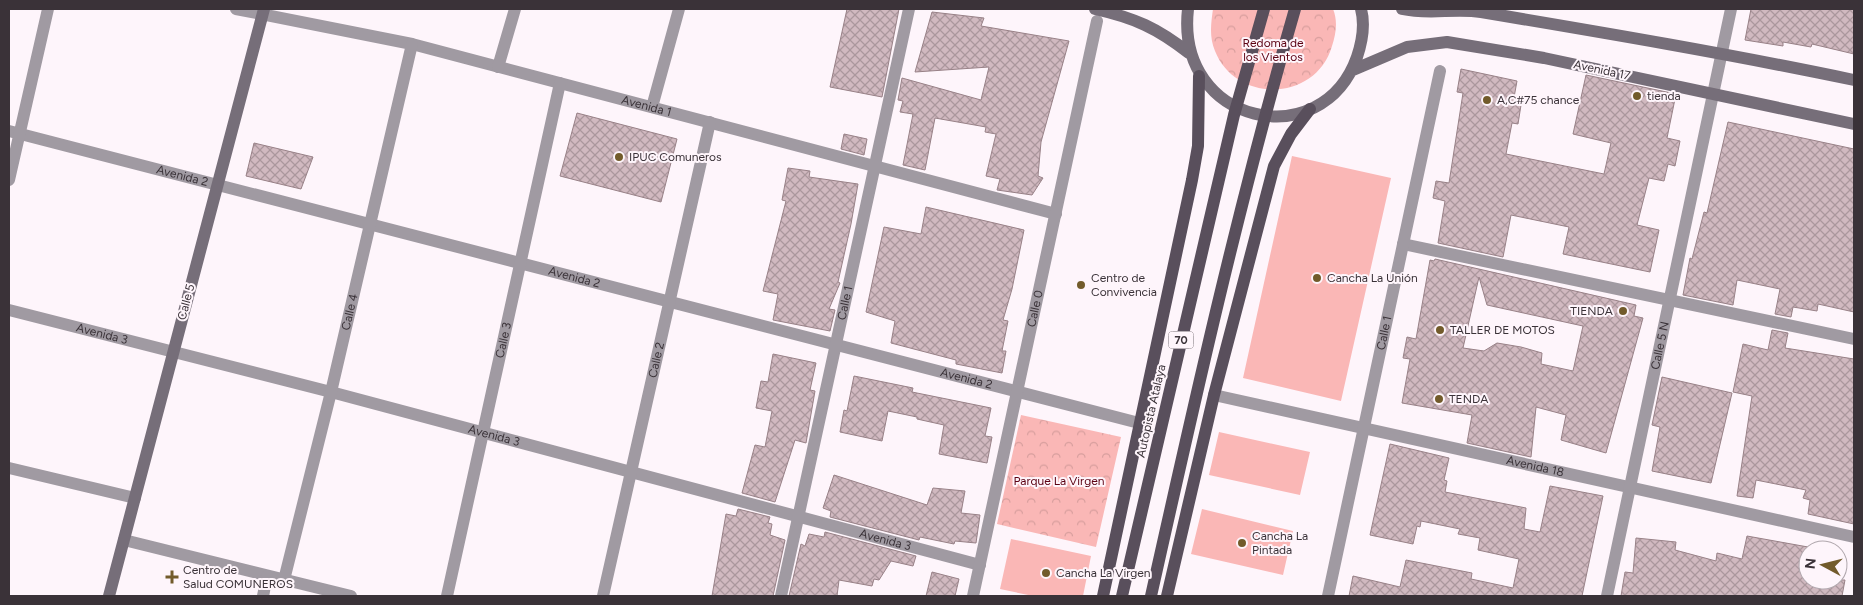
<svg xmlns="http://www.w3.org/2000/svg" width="1863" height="605" font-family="Figtree,sans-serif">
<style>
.park{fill:url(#park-crowns)}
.pitch{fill:#fab7b6}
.building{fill:url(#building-cross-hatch);stroke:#988187;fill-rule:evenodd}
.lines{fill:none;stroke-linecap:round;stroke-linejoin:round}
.street{stroke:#a09aa2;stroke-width:12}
.secondary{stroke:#766e79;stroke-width:12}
.primary{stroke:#594f5c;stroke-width:12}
.poi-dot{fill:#725b2b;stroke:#fef5fb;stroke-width:2}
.labels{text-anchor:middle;stroke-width:4;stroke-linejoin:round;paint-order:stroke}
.shield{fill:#fef5fb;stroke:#756c72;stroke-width:1}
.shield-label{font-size:11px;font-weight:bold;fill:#3a3238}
.park-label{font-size:12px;fill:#5c0213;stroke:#fef5fb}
.street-label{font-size:12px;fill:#3a3238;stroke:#fef5fb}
.poi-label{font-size:12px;fill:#3a3238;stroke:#fef5fb;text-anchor:start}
</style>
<defs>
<pattern id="park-crowns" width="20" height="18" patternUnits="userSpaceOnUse" patternTransform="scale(1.25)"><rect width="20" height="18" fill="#fab7b6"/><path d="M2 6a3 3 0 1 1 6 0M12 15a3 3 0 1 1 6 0" fill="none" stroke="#d79e9d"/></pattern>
<pattern id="building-cross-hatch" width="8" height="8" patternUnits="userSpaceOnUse" patternTransform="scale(1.25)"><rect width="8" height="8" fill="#d1b9c0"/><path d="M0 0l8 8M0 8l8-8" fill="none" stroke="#ab979d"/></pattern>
</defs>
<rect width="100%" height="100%" fill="#fef5fb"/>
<!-- park -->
<path class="park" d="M1213,9H1333C1338,21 1336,34 1332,46C1316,102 1236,104 1215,51C1209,37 1211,23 1213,9Z
M1021,415L1121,437L1096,547L997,524Z"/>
<!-- pitch -->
<path class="pitch" d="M1292,156L1391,178L1341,401L1243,378Z
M1219,432L1310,452L1300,495L1209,475Z
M1202,509L1293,531L1283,575L1191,554Z
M1011,539L1091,556L1083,596H1033L1000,589Z"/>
<!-- building -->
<path class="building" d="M847,9H899L882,97L830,87Z
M1751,9H1854V54L1812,44L1811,47L1783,42V46L1745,40Z
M932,12L984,18L981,26L1069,41L1041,142L1038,176L1043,178L1032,195L997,190L1000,179L986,176L996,134L985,132L986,127L935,118L925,170L903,165L913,114L900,112L903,101L898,100L902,78L981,100L989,67L915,72Z
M1461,69L1517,81L1513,103L1521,105L1518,124L1512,123L1506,154L1604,174L1611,143L1573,134L1586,75L1676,94L1667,138L1680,141L1675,166L1668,164L1664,181L1649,178L1637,225L1659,230L1650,272L1563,254L1569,227L1511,215L1503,257L1438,243L1445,201L1433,198L1436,181L1449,183L1463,93L1457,92Z
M577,113L677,139L661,202L560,176Z
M1728,122L1854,149V312L1818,304L1817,311L1793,307L1791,317L1775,314L1780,289L1737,280L1733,305L1683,295L1690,258L1692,259L1704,212L1707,213Z
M844,134L867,139L864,155L841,149Z
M254,143L313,157L301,189L246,176Z
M788,168L810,171L809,177L858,184L851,224L838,282L840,283L829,309L835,310L830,331L773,320L778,294L763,291L786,201L782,200Z
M926,207L1024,230L1012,289L1003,320L1008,321L1002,351H1006L1002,373L956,364V360L891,343L895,321L866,312L884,227L921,234Z
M1435,259L1636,305L1634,316L1643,318L1606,453L1561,440L1566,415L1536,407L1531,457L1467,443L1472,415L1402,403L1410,359L1403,358L1407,337L1416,339L1430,260L1434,261ZM1479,277L1487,305L1583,326L1573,371L1541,364L1542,353L1521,347L1497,343L1484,351L1463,348Z
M1772,330L1788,333L1785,348L1854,359V524L1808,514L1810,500L1803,498L1806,490L1756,480L1753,498L1737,496L1752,396L1733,392L1743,344L1768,350Z
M773,354L816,363L810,390L815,391L806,443L795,440L775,502L742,493L755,445L765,447L772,411L756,408L761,381L768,382Z
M854,376L913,388L912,392L991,408L985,436L992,437L987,463L939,454L944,425L917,419V417L888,411L882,441L840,432L844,410L847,411Z
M1662,377L1732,393L1711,483L1652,471L1660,427L1652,425Z
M1390,444L1449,458L1444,480L1447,481L1445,492L1526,508L1524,529L1540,532L1550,486L1603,496L1582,596H1349L1353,576L1400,587L1406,560L1472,573L1471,579L1513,588L1519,559L1478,550L1480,538L1458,534L1460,529L1421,521L1420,527L1417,526L1413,544L1370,535Z
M834,475L927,505L933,488L965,491L961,513L980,515L976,543L955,541L954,544L920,537L919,540L830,517L831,511L823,508Z
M738,509L770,517L768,523L772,524L770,535L785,540L773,596H712L726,514L736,516Z
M825,532L916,556L913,566L891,561L879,580L874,579L872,586L839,580L837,596H789L801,544L805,546L809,534L824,537Z
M1747,536L1808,547V580H1845L1842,596H1621L1625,572L1633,573L1636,538L1676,542L1675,550L1716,561L1717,553L1742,559Z
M932,572L959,579L955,596H926Z"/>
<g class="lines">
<!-- street -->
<g class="street">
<path id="s1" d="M236,9L412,44L1056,214"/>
<path d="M498,67L515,9"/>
<path d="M652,107L679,9"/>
<path id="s2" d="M9,131L1139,423"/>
<path d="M9,180L48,9"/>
<path d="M1403,244L1854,339"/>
<path id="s3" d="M9,310L331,392L980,565"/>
<path id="s4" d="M1214,395L1854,537"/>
<path d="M9,468L135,498"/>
<path d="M124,540L351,596"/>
<path id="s5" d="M284,580L331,392L412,44"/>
<path d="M263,596L267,576"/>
<path id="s6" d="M447,596L560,83"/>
<path id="s7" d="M603,596L710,122"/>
<path id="s8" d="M781,596L909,9"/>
<path id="s9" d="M973,596L1097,21"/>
<path id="s10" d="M1328,596L1440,71"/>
<path id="s11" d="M1607,596L1731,9"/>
</g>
<!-- secondary -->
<path class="secondary" d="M1095,9C1135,18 1157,28 1189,53
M1188,9C1175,125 1322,156 1357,57C1362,42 1365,24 1361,9
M1402,9C1429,15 1454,8 1481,12C1606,33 1730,54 1854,80
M1353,70L1407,47L1447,42L1544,58L1854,124
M109,596L264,9"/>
<!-- primary -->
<path class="primary" d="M1103,596L1192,180L1198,146L1199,76
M1122,596L1234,115L1264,9
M1151,596C1195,399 1239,202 1295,9
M1167,596L1214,395L1274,166L1291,134L1310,109"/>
</g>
<!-- markers -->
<g class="poi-dot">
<circle cx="1637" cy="96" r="5"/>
<circle cx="1487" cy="100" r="5"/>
<circle cx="619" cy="157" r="5"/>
<circle cx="1317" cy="278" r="5"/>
<circle cx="1081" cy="285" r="5"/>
<circle cx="1623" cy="311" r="5"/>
<circle cx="1440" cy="330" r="5"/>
<circle cx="1439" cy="399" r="5"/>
<circle cx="1242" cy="543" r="5"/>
<circle cx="1046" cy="573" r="5"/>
<path d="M169.5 569.5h5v5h5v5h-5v5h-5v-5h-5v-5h5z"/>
</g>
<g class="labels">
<!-- shield labels -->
<rect class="shield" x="1168.5" y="331.5" width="25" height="17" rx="4"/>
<g class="shield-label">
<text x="1181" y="344">70</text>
</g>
<!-- park labels -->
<g class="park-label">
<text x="1273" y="47">Redoma de<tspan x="1273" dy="14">los Vientos</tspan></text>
<text x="1059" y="485">Parque La Virgen</text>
</g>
<!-- street labels -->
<g class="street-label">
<text transform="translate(1602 70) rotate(12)" y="4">Avenida 17</text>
<text dy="4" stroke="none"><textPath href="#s1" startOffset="422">Avenida 1</textPath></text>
<text dy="4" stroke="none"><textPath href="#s2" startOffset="179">Avenida 2</textPath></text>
<text dy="4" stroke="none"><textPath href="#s2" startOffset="584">Avenida 2</textPath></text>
<text transform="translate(186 302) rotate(-75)" y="4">Calle 5</text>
<text dy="4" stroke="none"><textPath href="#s8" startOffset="300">Calle 1</textPath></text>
<text dy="4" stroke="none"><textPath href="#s9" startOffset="294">Calle 0</textPath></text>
<text dy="4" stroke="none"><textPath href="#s5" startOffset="276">Calle 4</textPath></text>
<text dy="4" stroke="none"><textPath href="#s3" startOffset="96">Avenida 3</textPath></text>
<text dy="4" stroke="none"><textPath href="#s10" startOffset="269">Calle 1</textPath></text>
<text dy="4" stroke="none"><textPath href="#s6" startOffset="262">Calle 3</textPath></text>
<text dy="4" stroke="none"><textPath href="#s11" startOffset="256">Calle 5 N</textPath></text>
<text dy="4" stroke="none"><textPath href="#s7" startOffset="242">Calle 2</textPath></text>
<text dy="4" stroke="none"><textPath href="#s2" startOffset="989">Avenida 2</textPath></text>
<text transform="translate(1151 411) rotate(-77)" y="4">Autopista Atalaya</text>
<text dy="4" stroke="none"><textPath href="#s3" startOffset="501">Avenida 3</textPath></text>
<text dy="4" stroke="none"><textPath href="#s4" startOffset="329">Avenida 18</textPath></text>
<text dy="4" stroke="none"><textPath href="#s3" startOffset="906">Avenida 3</textPath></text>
</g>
<!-- poi labels -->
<g class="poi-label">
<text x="1647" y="100">tienda</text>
<text x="1497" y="104">A,C#75 chance</text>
<text x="629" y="161">IPUC Comuneros</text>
<text x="1091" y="282">Centro de<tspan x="1091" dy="14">Convivencia</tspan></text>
<text x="1327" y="282">Cancha La Unión</text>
<text x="1613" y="315" text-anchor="end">TIENDA</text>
<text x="1450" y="334">TALLER DE MOTOS</text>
<text x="1449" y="403">TENDA</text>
<text x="1252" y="540">Cancha La<tspan x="1252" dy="14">Pintada</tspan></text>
<text x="183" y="574">Centro de<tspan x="183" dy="14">Salud COMUNEROS</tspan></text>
<text x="1056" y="577">Cancha La Virgen</text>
</g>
</g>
<!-- border -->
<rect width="1863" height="605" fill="none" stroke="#3a3238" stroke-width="20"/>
<!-- north arrow -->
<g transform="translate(1823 565) rotate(277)"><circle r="24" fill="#fef5fb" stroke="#b0a7ad"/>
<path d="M0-4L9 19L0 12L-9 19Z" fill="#725b2b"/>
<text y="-8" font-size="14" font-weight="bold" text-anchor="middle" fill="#3a3238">N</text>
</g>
</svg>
